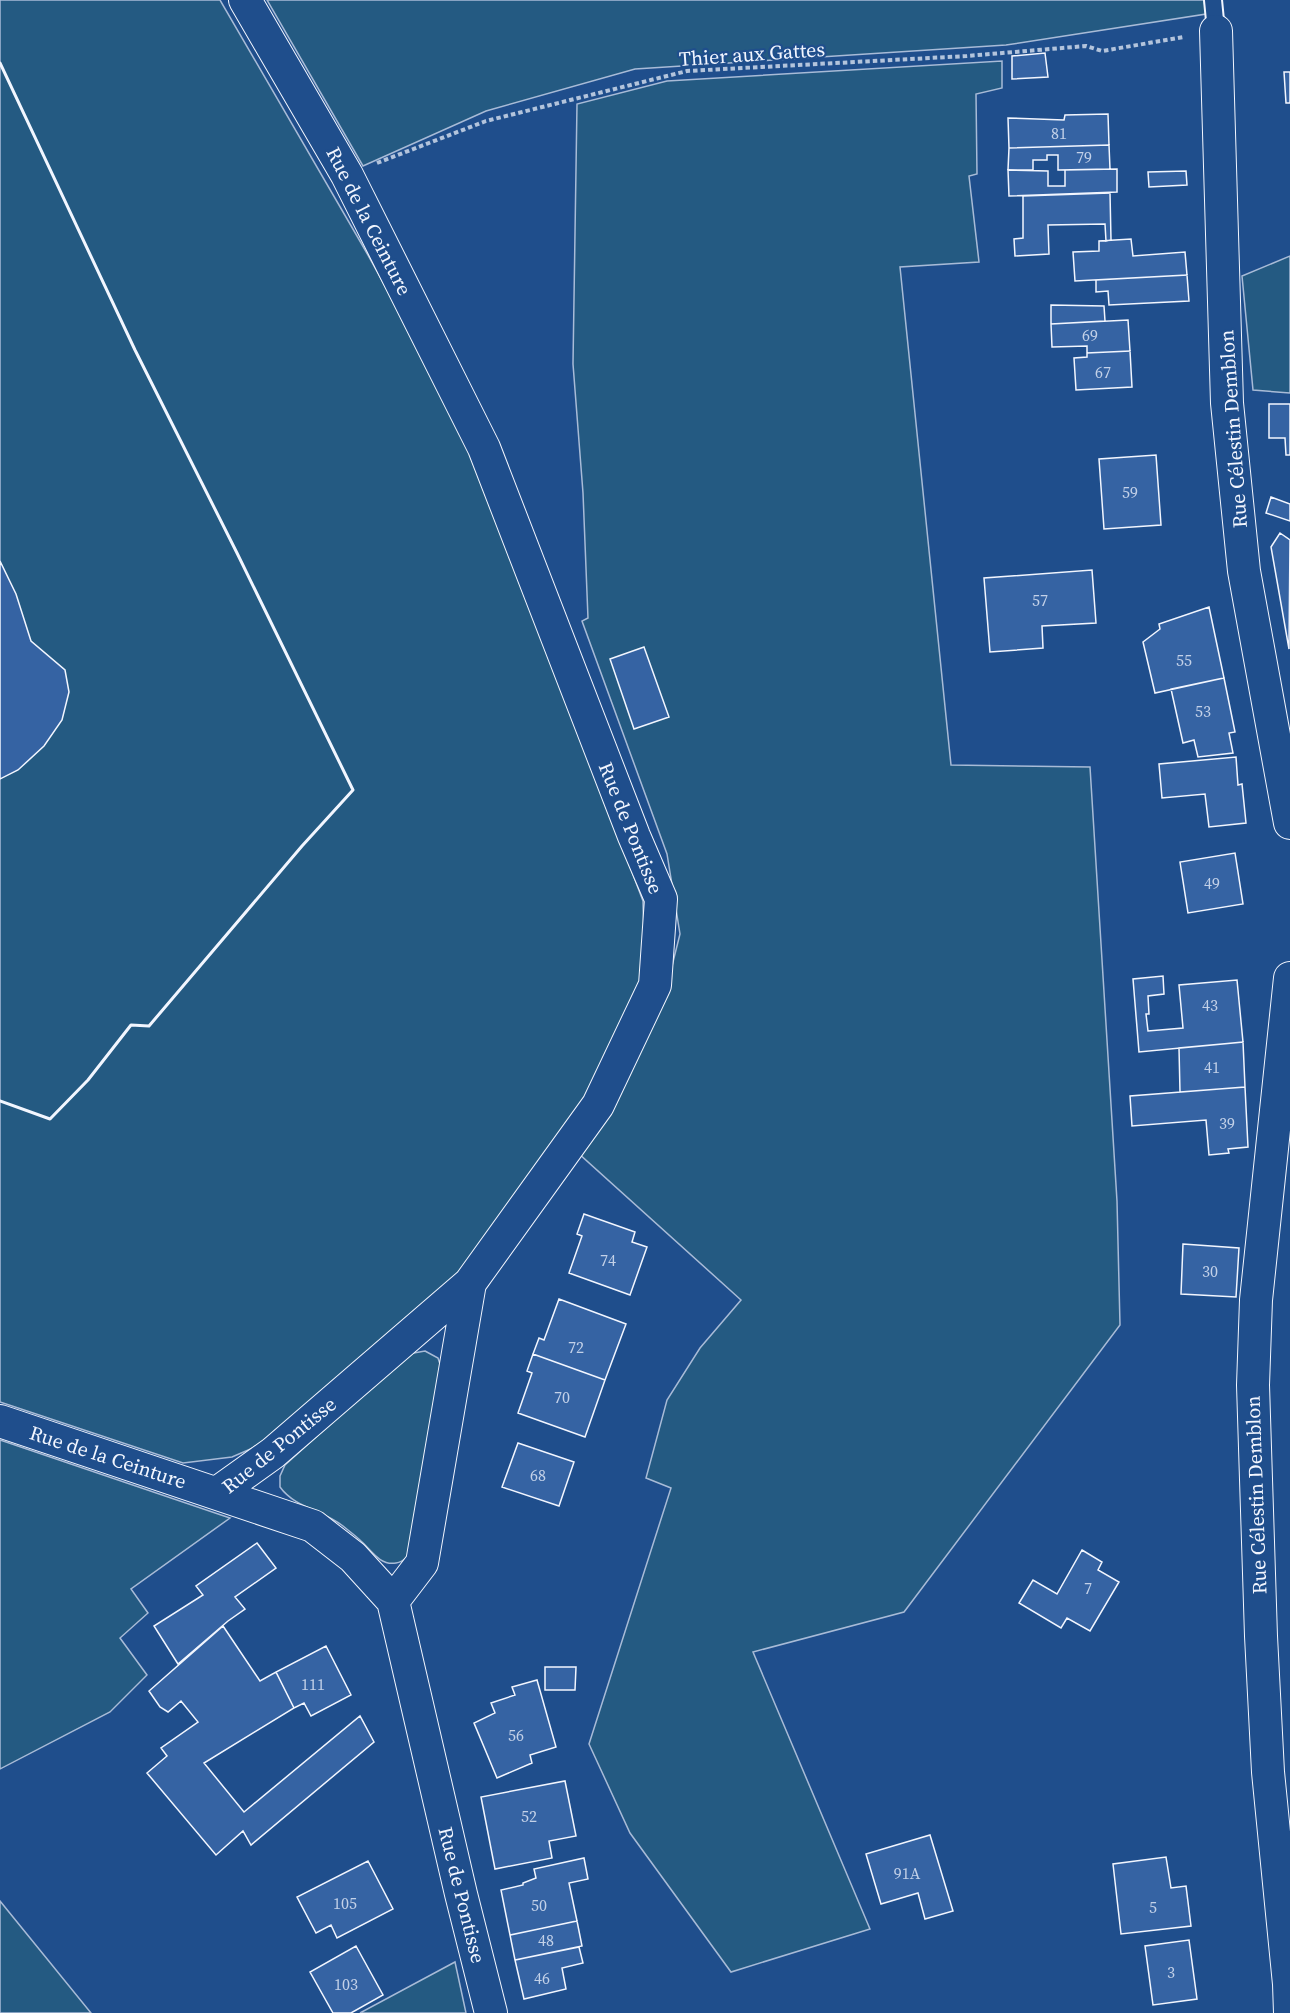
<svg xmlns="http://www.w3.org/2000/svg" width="1290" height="2013" font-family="'Source Serif 4',serif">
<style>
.green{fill:#245a82;stroke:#a8bbd7;stroke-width:1.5}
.building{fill:#3563a3;stroke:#f2f6ff;stroke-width:1.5}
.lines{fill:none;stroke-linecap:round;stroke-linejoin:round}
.lane-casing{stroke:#f2f6ff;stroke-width:20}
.street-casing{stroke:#f2f6ff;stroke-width:34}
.path{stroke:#b3c4dc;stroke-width:4;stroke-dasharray:4.5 3;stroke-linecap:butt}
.lane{stroke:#1f4e8c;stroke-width:16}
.street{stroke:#1f4e8c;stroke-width:32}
.wall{stroke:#f2f6ff;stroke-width:3}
.labels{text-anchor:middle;stroke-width:4.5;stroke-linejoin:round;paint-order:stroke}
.number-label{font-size:16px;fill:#c3d1e8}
.street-label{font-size:20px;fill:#f2f6ff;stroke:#1f4e8c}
</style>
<rect width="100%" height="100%" fill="#1f4e8c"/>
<!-- green -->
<path class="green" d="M0,0H220L368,255L431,369L486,486L643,901L645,977L587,1105L463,1278L290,1432L232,1457L183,1463L0,1402Z
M267,0H1204L1206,14L1006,45L635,69L486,111L363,166Z
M1002,61V88L976,94L977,174L969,176L979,262L900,267L951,765L1090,767L1117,1201L1120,1325L904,1612L753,1652L870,1929L731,1972L630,1833L589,1744L671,1488L646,1478L667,1400L700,1348L741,1300L577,1152L664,998L680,934L667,854L582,621L588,618L583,493L573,364L577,104L667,81Z
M1290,256V393L1253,390L1242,276Z
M425,1351L438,1358L444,1376L415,1544C410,1552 406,1562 396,1563C380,1566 371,1550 361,1541C356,1536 349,1531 343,1526C323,1510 295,1508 280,1487V1476L285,1465L408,1354Z
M0,1440L230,1518L131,1589L148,1613L120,1638L147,1675L110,1712L0,1769Z
M0,1901L91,2013H0Z
M455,1962L466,2013H360Z"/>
<!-- building -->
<path class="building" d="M1045,53L1048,77L1012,79V56Z
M1284,72H1290V103H1286Z
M1108,114L1109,145L1009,148L1008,118L1064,120L1065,115Z
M1109,145L1110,169L1058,170V155H1047V160H1033V170H1008L1009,148Z
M1117,169V192L1009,196L1008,170L1048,171V186H1065V170Z
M1186,171L1187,185L1149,187L1148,172Z
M1110,193L1111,240L1106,241L1105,224L1048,225L1049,254L1015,256L1014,239L1023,238V196Z
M1131,239L1133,256L1185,252L1187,275L1075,281L1073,252L1099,251V241Z
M1187,275L1189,301L1109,305L1108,291L1096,292V280Z
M1051,305L1104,306L1105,321L1051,324Z
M1128,320L1130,351L1087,353V346L1052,347L1051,324Z
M1130,351L1132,387L1076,390L1074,358L1087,357V353Z
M1269,404H1290V455H1286L1285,438H1269Z
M1156,455L1161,525L1104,529L1099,459Z
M1271,497L1290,504V521L1266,513Z
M1280,533L1290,540L1289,649L1271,547Z
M0,561L16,594L31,641L65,670L69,692L62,720L44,746L18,770L0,779Z
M1092,570L1096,623L1042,626L1043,648L990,652L984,578Z
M1209,607L1224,678L1155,693L1143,642L1160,629L1159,624Z
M644,647L669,717L634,729L610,659Z
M1224,678L1235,732L1229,733L1233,753L1198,757L1194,740L1183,743L1171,689Z
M1236,757L1238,785L1242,784L1246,823L1209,827L1205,794L1162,798L1159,764Z
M1235,853L1243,904L1188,913L1180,862Z
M1163,976L1164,994L1148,996L1149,1014H1146L1148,1031L1183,1028L1179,985L1237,980L1243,1042L1139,1052L1133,979Z
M1243,1042L1245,1087L1180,1092L1179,1048Z
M1245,1087L1248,1147L1228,1149L1229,1153L1209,1155L1206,1120L1132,1126L1130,1096Z
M584,1214L635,1232L632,1242L647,1247L630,1295L569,1273L582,1236L577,1234Z
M1183,1244L1239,1248L1236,1297L1181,1294Z
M559,1299L626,1324L605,1380L533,1354L539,1338L544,1340Z
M533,1354L605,1380L585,1437L518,1413L532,1373L527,1371Z
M518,1443L574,1462L559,1506L502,1487Z
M257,1543L276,1568L235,1597L245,1609L228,1621L178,1664L154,1626L203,1595L196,1586Z
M1082,1550L1102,1562L1098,1570L1119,1582L1090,1631L1067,1618L1061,1628L1019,1603L1033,1580L1057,1594Z
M223,1626L260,1681L276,1672L294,1708L204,1763L244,1812L360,1716L374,1742L251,1845L243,1831L216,1855L147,1773L167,1756L161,1748L198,1722L181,1701L168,1712L160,1707L149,1691Z
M326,1646L351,1695L311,1716L304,1703L294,1708L276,1672Z
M545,1667H576L575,1690H545Z
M537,1680L556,1747L530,1755L532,1763L497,1778L474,1723L495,1713L491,1703L515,1695L512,1687Z
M565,1781L576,1836L549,1841L552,1858L495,1869L481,1797Z
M930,1835L953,1911L925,1919L918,1893L881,1904L866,1854Z
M1166,1857L1171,1888L1186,1886L1191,1926L1121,1934L1113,1864Z
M584,1858L588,1879L569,1883L577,1921L510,1935L501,1890L523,1885V1883L536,1878L534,1869Z
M368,1861L393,1909L337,1938L331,1925L316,1933L297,1897Z
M577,1921L582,1946L515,1960L510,1935Z
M1189,1940L1197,1999L1153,2005L1145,1946Z
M356,1946L383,1995L351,2013H333L310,1972Z
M579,1947L583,1963L562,1968L566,1989L524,1999L515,1960Z"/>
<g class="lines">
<defs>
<path id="lane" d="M1213,0L1216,31"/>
<path id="street" d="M1216,31L1227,403L1244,571L1290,823
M0,1421L313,1526L353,1557L393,1601L461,1894L491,2013
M217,1493L273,1453L470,1283L598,1105L655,985L661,899L634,836L484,448L347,175L245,0
M393,1601L422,1563L470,1283
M1290,2013L1289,1984L1268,1772L1261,1636L1253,1385L1256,1300L1290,978"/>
</defs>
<!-- lane casing -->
<use href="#lane" class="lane-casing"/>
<!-- street casing -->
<use href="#street" class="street-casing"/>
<!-- path -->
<path class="path" d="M377,163L486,121L687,71L967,56L1086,46L1102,51L1184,37"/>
<!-- lane -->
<use href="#lane" class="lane"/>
<!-- street -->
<use href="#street" class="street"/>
<!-- wall -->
<path class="wall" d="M0,63L135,350L237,553L353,790L302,846L149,1026L131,1025L88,1080L50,1119L0,1101"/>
</g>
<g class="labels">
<!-- number labels -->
<g class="number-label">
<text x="1059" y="139">81</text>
<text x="1084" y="163">79</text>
<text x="1090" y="341">69</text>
<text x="1103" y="378">67</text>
<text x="1130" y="498">59</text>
<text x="1040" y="606">57</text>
<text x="1184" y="666">55</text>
<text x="1203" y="717">53</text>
<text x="1212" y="889">49</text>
<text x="1210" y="1011">43</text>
<text x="1212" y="1073">41</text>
<text x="1227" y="1129">39</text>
<text x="608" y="1266">74</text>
<text x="1210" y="1277">30</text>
<text x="576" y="1353">72</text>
<text x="562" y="1403">70</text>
<text x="538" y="1481">68</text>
<text x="1088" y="1594">7</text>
<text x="313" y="1690">111</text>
<text x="516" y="1741">56</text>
<text x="529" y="1822">52</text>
<text x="907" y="1879">91A</text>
<text x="345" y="1909">105</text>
<text x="539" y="1911">50</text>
<text x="1153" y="1913">5</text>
<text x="546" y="1946">48</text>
<text x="1171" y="1978">3</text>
<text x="542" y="1984">46</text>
<text x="346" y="1990">103</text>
</g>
<!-- street labels -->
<g class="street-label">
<text transform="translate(752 54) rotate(-4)" y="7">Thier aux Gattes</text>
<text transform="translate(369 221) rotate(63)" y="7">Rue de la Ceinture</text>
<text transform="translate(1233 429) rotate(-94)" y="7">Rue Célestin Demblon</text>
<text transform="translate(631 828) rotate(68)" y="7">Rue de Pontisse</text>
<text transform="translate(279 1445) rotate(-39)" y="7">Rue de Pontisse</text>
<text transform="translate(108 1457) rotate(18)" y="7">Rue de la Ceinture</text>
<text transform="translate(1256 1495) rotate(-92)" y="7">Rue Célestin Demblon</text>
<text transform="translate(462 1895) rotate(76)" y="7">Rue de Pontisse</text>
</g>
</g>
</svg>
